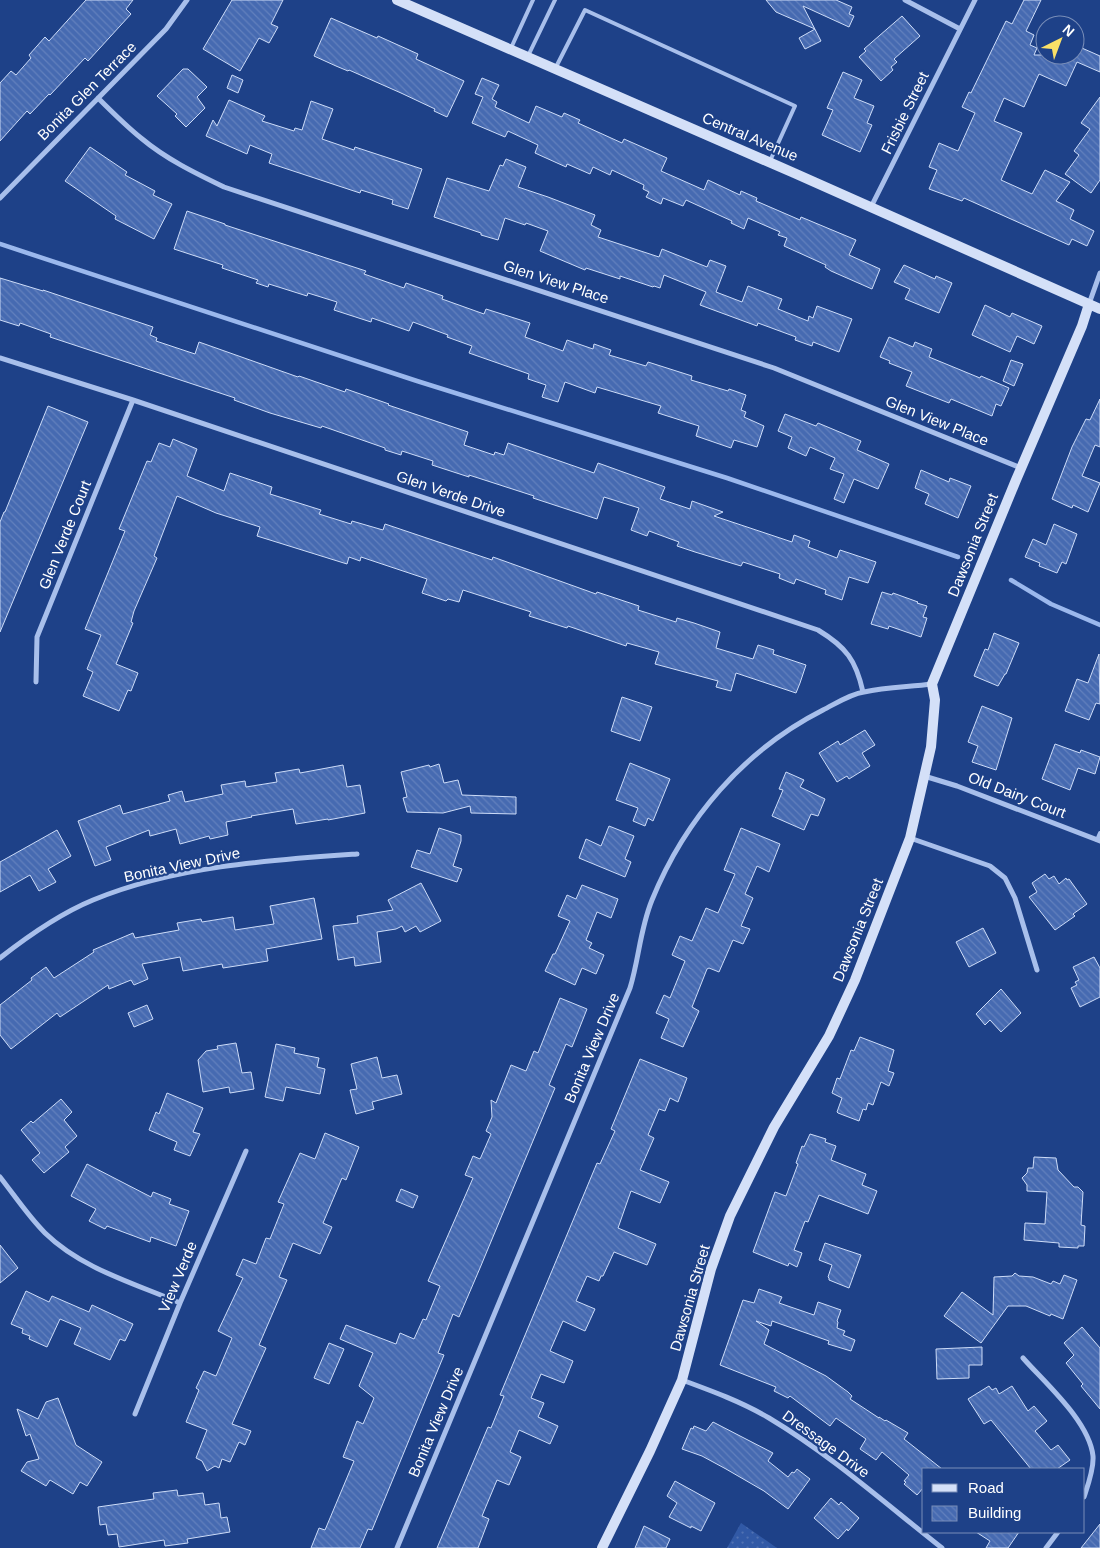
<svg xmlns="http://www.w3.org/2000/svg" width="1100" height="1548" font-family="Arial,sans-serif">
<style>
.park{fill:url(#park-dots)}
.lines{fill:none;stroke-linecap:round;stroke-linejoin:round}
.stream{stroke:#9bb8ed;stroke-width:4.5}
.building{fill:url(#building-back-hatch);stroke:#cddcf8}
.lane{stroke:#a8bfeb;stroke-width:4}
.street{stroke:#a8bfeb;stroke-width:5}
.secondary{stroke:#d4e0f8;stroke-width:10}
.labels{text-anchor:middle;stroke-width:4.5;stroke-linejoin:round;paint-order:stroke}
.street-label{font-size:15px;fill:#fff;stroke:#1e4188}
</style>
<defs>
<pattern id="park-dots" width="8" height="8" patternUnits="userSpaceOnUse" patternTransform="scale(1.25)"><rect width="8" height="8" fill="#3159a6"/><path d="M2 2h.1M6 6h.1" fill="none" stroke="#5072b3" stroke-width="1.8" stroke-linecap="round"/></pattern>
<pattern id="building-back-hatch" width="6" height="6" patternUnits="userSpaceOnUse" patternTransform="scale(1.25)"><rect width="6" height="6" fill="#466ab1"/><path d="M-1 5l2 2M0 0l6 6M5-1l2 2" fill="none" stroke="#6280bd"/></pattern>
</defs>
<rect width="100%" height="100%" fill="#1e4188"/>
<!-- park -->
<path class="park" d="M741,1523L777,1548H727Z"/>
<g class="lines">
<!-- stream -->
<path class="stream" d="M0,244L417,381L727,478L958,557
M1011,580L1051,604L1100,625"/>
</g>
<!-- building -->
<path class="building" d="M86,0H133L126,9L131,14L88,61L85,58L50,95L49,94L30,114L27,111L0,141V83L11,71L16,75L31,58L29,55L45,37L49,41Z
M232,0H283L271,24L278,27L269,43L259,38L240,71L203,49Z
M766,0H836L852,7L849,14L854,16L849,27L803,6L821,41L805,49L799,38L815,29L776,12Z
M1024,0H1041L1026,31L1034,35L1030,45L1037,48L1034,55H1075V45L1100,56V72L1077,62L1066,86L1039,74L1024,107L1004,98L994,121L1022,133L1001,180L1032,194L1045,170L1070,182L1056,201L1074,210L1070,219L1094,231L1087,246L1072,239L1069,245L964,198L962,201L929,189L937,170L929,167L939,143L958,151L975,113L962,107L969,92L971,93L1006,21L1012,24Z
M902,16L920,36L894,59L897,62L891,67L893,70L881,81L859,57L866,51L864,49Z
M331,18L377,38L378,36L418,54L416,59L464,81L447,117L434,111L435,109L401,93L349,70L348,71L336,66L314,56Z
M183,69H188L207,87L197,97L205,108L186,127L175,116L177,114L157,96Z
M843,72L862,80L854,98L874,106L867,123L872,125L860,152L822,135L833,110L827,108Z
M232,75L243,80L238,93L227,88Z
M482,78L499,85L492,99L497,102L495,107L529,123L536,106L562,117L564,113L580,120L578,123L622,143L624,139L667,158L661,171L704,190L708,180L740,195L741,191L757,198L756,201L800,220L801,217L856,240L849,255L880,269L872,289L831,271L825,267L826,265L784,246L787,238L778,235L780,232L748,218L744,229L731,223L732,221L686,200L683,206L663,198L661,204L646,197L649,192L643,189L644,185L612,170L610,175L593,167L590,174L567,164L566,167L535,153L538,145L508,131L505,137L472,123L483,97L475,94Z
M1100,97V180L1091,193L1065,174L1079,155L1074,151L1090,129L1081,123Z
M229,100L265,116L262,121L294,131L295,128L302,130L311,101L333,109L322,139L354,150L355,147L422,169L408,209L392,204L393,200L361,190L360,193L269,163L272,154L250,145L247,154L206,136L213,120L217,126Z
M90,147L127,172L125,175L155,191L153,195L172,204L154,239L115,219L116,216L65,181Z
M506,159L526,167L518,187L548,197L595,215L591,225L601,230L598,237L659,257L662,249L707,267L710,260L726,266L716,292L742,302L748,286L782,299L778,309L808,321L809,316L813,318L817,306L852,319L839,352L813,342L812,346L795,340L796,337L758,323L757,326L700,305L706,292L664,275L660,288L654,286L653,287L620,276V279L586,268L585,270L540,251L548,231L526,223L525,225L505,218L498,240L481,235V233L434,217L447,178L489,191L500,165L503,166Z
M187,211L225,224V225L366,271L364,274L404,288L406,283L443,296L442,299L484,314L486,309L530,323L525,337L563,351L567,340L593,349L594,344L611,350L609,355L646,366L648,362L692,376L691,380L728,391L729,389L746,395L741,410L746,412L744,417L764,426L757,447L734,440L731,448L696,436L699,426L658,413L661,406L597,387L595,393L565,382L558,402L542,397L546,385L528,379L529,374L469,353L472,346L447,337L448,335L413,322L409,331L372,318L371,322L334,310L337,302L308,293L307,296L269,284L268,287L256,283L258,280L222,268L223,265L174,249Z
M904,265L935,279L936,276L952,283L939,313L905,299L910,289L894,282Z
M0,278L43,291V290L153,327L150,335L157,338L156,341L195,354L199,342L298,377L299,376L345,392L346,389L389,404L388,405L468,432L464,445L494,455L495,452L504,455L508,443L594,473L598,463L665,487L660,499L690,509L692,501L723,512L714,516L792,542L794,535L810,541L808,547L837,558L840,550L876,562L868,583L849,577L842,600L825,594L826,590L796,579L794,584L779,578L780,574L743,562L741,566L695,552L677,546L679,542L649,531L647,536L631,530L639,508L604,497L597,519L533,498L534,496L469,475V477L432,465L433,461L402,451L401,455L385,450V448L322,426L321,428L270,413L234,400L235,398L50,337L51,334L20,323L19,326L0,320Z
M985,305L1010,317L1012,313L1042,326L1034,344L1017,336L1010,352L972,335Z
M889,337L913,347L915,342L932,349L929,357L980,378L981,376L1009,388L1001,406L996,404L992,416L951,399L949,403L906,386L912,372L889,363L890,361L880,357Z
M1011,360L1023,364L1014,386L1003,381Z
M1100,399V447L1095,445L1082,476L1100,483L1088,512L1073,505L1072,508L1052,499L1072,447L1086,419L1090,420Z
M48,406L88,422L0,632V522L4,512H5Z
M785,414L816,426L818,423L861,441L857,450L889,464L878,489L854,479L844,503L834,499L844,474L830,469L835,458L810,447L806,456L788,448L792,437L778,431Z
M173,439L197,449L187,476L224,491L230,473L272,487L270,494L321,510L319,514L351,524L352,521L383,530L385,524L492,560L493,557L596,594L597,592L639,606L638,610L676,622L677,618L694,623L720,632L716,648L753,659L758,645L774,650L773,654L806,665L800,683L796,693L736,673L731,691L716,687L718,681L655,664L659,652L627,643L626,646L568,626L567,628L529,616L531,612L463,590L459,602L448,599L446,601L422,593L427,579L361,557L360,561L349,557L347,564L257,536L260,527L216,513L177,496L154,556L157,558L134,611L131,622L133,623L116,664L138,673L131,691L128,690L119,711L83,696L93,672L87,669L101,635L85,629L125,531L119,529L147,461L151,462L159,443L170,447Z
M921,470L949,482L950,478L971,486L958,518L925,504L929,494L915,488Z
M1054,524L1077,534L1066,564L1062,562L1057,573L1039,566L1040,563L1025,557L1033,539L1046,545Z
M882,592L892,595L893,593L918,602L917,603L927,606L923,617L927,618L921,637L889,626L888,629L871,624Z
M994,633L1019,643L1006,674H1005L998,686L974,676L985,649L988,650Z
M1099,654L1100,704L1096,703L1089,720L1065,711L1077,679L1088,683Z
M622,697L652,707L640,741L611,731Z
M982,706L1012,718L996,770L972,762L978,746L968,742Z
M865,730L875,745L862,753L870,766L849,779L847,776L837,782L819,753L838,741L840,745Z
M1055,744L1080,753L1081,750L1100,757L1095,774L1078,768L1070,790L1042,779Z
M630,763L670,779L653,821L648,818L645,826L633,821L638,808L616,800Z
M439,764L444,783L458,780L462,795L516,797V814L471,813L470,806L443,813L407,812L403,798L407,797L401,772L429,765L430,767Z
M343,765L347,787L360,785L365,813L328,820V819L296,824L293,809L251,816L252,817L226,822L228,835L210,839L209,836L180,844L176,829L150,836L149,830L106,847L111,860L95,866L78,821L120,805L123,814L170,801L168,795L182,791L185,802L223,794L221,785L245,781L246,787L277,782L275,773L299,769L300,773Z
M786,772L804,780L800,787L825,799L818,816L811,814L804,830L772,816L783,790L779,789Z
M609,826L634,836L625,859L631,862L625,877L579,858L586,839L601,846Z
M439,828L461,835V841L453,866L462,869L457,882L411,867L417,850L430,854Z
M741,828L780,844L769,872L757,866L745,894L753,898L741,926L750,929L743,944L733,940L719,972L709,968L707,969L692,1007L699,1011L683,1047L661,1038L669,1019L656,1013L664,995L670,998L685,961L672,955L680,936L692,941L706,908L718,913L735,874L724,870Z
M57,830L71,856L48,869L56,882L39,891L30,875L0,892V862Z
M1045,874L1049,879L1054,876L1059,884L1066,878L1067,880L1069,879L1087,904L1073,914L1075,916L1055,930L1029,897L1037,892L1032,883Z
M421,883L441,921L420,932L416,926L405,932L402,926L396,929L377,932L381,962L355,966L354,957L338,960L333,926L358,923L357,916L393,910L388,900Z
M582,885L618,899L611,918L597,912L586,940L592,943L589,948L604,955L596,974L582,968L575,985L545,971L553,954H555L570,921L558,916L567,895L576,899Z
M314,898L322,939L266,949L268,961L223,968L222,964L183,971L180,957L142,964L148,979L134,985L131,980L109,989L108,985L60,1017L57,1013L11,1049L0,1035V1005L32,980L31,978L46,967L54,978L94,952L93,950L133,933L135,938L179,930L177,923L201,919L202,922L233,917L235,930L274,924L270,906Z
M983,928L996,953L969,967L956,942Z
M1094,957L1100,968V997L1080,1007L1071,988L1077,985L1075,982L1079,980L1073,967Z
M1001,989L1021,1013L1001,1032L990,1020L985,1025L976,1014Z
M560,998L587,1009L572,1047L566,1044L549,1085L555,1088L480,1268L459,1317L453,1314L438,1353L444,1355L372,1530L368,1529L360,1548H311L319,1528L325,1530L354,1461L343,1457L357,1421L363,1424L374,1398L359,1386L373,1353L340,1339L346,1325L396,1344L400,1333L414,1339L423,1319L426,1320L440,1286L428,1281L473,1178L465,1175L473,1156L480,1159L481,1157L491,1134L486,1131L492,1117L491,1100L496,1103L511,1065L526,1071L534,1051L538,1053Z
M147,1005L153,1019L134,1027L128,1013Z
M860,1037L894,1050L888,1071L894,1073L889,1086L881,1082L873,1105L868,1103L866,1110L863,1109L859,1121L838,1113L837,1112L842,1098L832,1093L837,1078L840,1079L851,1050L854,1051Z
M236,1043L242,1073L251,1072L254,1089L230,1093L229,1087L203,1092L198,1060L206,1051L218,1049L217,1046Z
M276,1044L295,1048L294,1053L319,1058L317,1067L325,1069L320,1094L286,1087L283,1101L265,1097Z
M377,1057L382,1078L397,1075L402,1094L372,1102L374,1109L356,1114L350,1090L357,1089L351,1064Z
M640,1059L687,1078L678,1102L670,1098L665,1111L659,1109L648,1135L654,1138L640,1170L669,1182L660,1203L631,1191L618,1228L656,1244L647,1265L614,1252L603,1276H601L599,1281L587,1276L576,1301L595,1309L585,1331L563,1321L550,1351L573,1361L564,1383L541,1374L531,1398L544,1403L538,1417L558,1426L550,1444L519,1430L510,1452L521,1457L509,1485L497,1480L482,1516L489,1519L478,1548H437L488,1427L491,1428L504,1396L500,1395L597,1163L600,1164L615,1131L611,1129Z
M167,1093L203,1108L193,1132L200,1134L190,1156L174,1150L177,1142L149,1130L156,1112L159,1114Z
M61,1099L72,1112L64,1120L77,1136L65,1147L69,1152L44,1173L32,1160L40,1153L21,1130L31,1121L33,1123Z
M325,1133L359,1147L346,1180L342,1178L323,1223L332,1227L320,1254L293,1243L279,1277L287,1280L259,1345L266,1348L232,1424L251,1431L245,1445L239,1442L230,1462L222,1459L219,1468L215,1466L207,1471L202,1461L196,1458L207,1430L186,1422L199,1390L196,1388L204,1371L216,1376L232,1338L218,1331L243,1278L236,1275L243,1259L256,1264L266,1238L270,1239L284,1204L278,1202L300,1153L315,1159Z
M810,1134L826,1139L825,1142L836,1146L831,1160L866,1174L862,1185L877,1191L868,1214L819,1195L808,1222L805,1221L794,1250L802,1253L797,1267L789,1263L788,1266L753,1252L775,1192L786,1196L798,1164L796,1163L802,1146L804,1147Z
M1034,1157L1056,1158L1058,1170L1074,1187H1078L1083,1192L1081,1225L1085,1226L1084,1246H1078V1248L1059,1247V1243L1024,1240L1025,1223L1045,1224L1047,1192L1027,1191V1185L1022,1178L1027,1173L1028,1168H1033Z
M87,1164L151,1197L153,1192L171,1199L169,1204L189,1211L176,1246L151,1237L150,1242L107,1226L105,1229L89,1221L96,1209L71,1196Z
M401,1189L418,1196L413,1208L396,1201Z
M825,1243L861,1255L849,1288L829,1280V1278L828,1277L832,1265L819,1260Z
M0,1245L18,1268L0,1283Z
M1015,1273L1019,1276L1033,1277L1051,1284L1053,1281L1060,1284L1064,1275L1077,1280L1063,1319L1051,1314L1050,1316L1026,1306H1008L981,1343L944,1316L962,1292L993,1315L994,1277L1012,1276Z
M759,1289L782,1297L779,1303L814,1315L818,1302L841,1310L837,1321L838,1322L837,1328L845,1331L843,1335L855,1340L851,1351L828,1344L829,1341L772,1321L771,1326L756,1321L769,1330L764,1344L826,1376L848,1392L852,1396L850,1399L879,1418V1417L885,1421L886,1420L908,1433L904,1439L942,1469H924V1487L917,1495L904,1484L906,1482L904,1481L909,1475L882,1452L876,1460L860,1449L866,1439L836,1418L830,1426L790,1396L788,1398L774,1391L776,1387L720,1365L743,1300L754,1303Z
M26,1291L49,1302L52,1296L89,1312L92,1305L133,1324L125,1341L120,1339L110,1360L74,1344L81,1328L60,1319L47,1347L29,1339L30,1336L22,1333L23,1329L11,1324Z
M1082,1327L1100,1348V1409L1081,1386L1083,1384L1066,1363L1074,1355L1064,1343Z
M329,1343L344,1349L329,1384L314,1378Z
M982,1347V1365H969V1378L937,1379L936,1349Z
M989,1386L992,1390L996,1388L999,1394L1012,1386L1028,1411L1034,1406L1047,1421L1035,1431L1051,1450L1058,1445L1070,1460L1057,1469H1031L991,1420L984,1424L968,1399Z
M58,1398L76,1445L102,1462L87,1486L80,1482L73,1494L50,1480L46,1486L21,1471L27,1462L39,1459L30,1434L26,1436L17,1409L38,1419L46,1402Z
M713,1422L773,1453L768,1461L788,1477L792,1472L794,1473L797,1469L810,1479L788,1509L764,1491L726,1469L702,1456L682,1449L691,1428L693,1429L694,1426L706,1431Z
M675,1481L715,1503L701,1531L691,1526V1528L669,1517L677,1503L667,1496Z
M177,1490L178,1496L203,1493L205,1505L219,1503L221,1518L227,1517L230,1532L187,1539L188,1543L165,1546L164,1540L119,1547L117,1534L108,1535L106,1524L100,1525L98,1507L154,1499L153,1493Z
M831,1498L839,1505L841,1502L859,1518L848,1531L847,1529L838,1539L814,1518Z
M1100,1524V1548H1081Z
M644,1526L670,1539L666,1548H635Z
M976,1532H1019L1008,1548H986L990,1541Z"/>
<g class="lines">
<!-- lane -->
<path class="lane" d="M511,48L533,0
M528,56L555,0
M555,69L585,10L795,106L770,161
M1097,840L1100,833"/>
<!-- street -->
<path class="street" d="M905,0L960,29
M98,98C112,112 126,126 141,138C166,159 195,173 224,187L774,368L1021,468
M0,198L166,29L187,0
M871,207L975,0
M1089,304L1100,273
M0,358L133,400L818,630C846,647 856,660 863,692
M36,682L37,637L133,400
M924,776L957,786L1100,841
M910,838L990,866L1005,878L1015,898L1037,970
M0,958C28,936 59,914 93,900C175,866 270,860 357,854
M0,1177C15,1196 28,1216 45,1233C82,1269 134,1283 180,1303
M1023,1358C1045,1383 1089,1421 1093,1456C1094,1469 1088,1485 1084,1497
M682,1380C712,1391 742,1402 769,1418C831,1455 886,1504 942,1548
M135,1414L180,1303L246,1151
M397,1548L630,988C639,959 640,929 652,900C685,819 744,750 823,710C835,704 850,694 864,692C886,687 909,687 932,684
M1046,1548L1058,1532"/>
<!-- secondary -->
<path class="secondary" d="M397,0L794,173L1100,309
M602,1548L650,1451L682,1380L711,1269L730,1216L774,1127L829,1036L855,980L910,838L931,747L935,700L932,684L1016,480L1082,326L1089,304"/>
</g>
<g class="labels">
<!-- street labels -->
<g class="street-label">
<text transform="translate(87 91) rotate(-45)" y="5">Bonita Glen Terrace</text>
<text transform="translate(905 113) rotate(-64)" y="5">Frisbie Street</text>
<text transform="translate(750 137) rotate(23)" y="5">Central Avenue</text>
<text transform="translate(556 282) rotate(18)" y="5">Glen View Place</text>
<text transform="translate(937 421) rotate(22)" y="5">Glen View Place</text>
<text transform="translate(451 494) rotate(19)" y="5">Glen Verde Drive</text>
<text transform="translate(65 535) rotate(-68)" y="5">Glen Verde Court</text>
<text transform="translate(973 545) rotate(-68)" y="5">Dawsonia Street</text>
<text transform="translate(1017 795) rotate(21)" y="5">Old Dairy Court</text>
<text transform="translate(182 865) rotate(-12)" y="5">Bonita View Drive</text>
<text transform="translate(858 930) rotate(-68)" y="5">Dawsonia Street</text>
<text transform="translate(592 1048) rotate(-67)" y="5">Bonita View Drive</text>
<text transform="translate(178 1277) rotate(-67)" y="5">View Verde</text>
<text transform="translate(690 1298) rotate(-74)" y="5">Dawsonia Street</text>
<text transform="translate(436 1422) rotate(-67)" y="5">Bonita View Drive</text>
<text transform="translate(826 1444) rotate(36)" y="5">Dressage Drive</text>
</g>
</g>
<!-- legend -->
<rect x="922" y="1468" width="162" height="65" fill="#1e4188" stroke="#788db8"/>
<rect x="932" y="1484" width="25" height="8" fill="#d4e0f8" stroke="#788db8"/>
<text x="968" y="1493" font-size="15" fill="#ffffff">Road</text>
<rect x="932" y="1506" width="25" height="15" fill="url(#building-back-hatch)" stroke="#788db8"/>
<text x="968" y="1518" font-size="15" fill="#ffffff">Building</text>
<!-- north arrow -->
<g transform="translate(1060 40) rotate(42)"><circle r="24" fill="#1e4188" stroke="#788db8"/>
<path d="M0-4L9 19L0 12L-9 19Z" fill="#fae067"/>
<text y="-8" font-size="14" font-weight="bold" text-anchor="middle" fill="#ffffff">N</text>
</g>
</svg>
